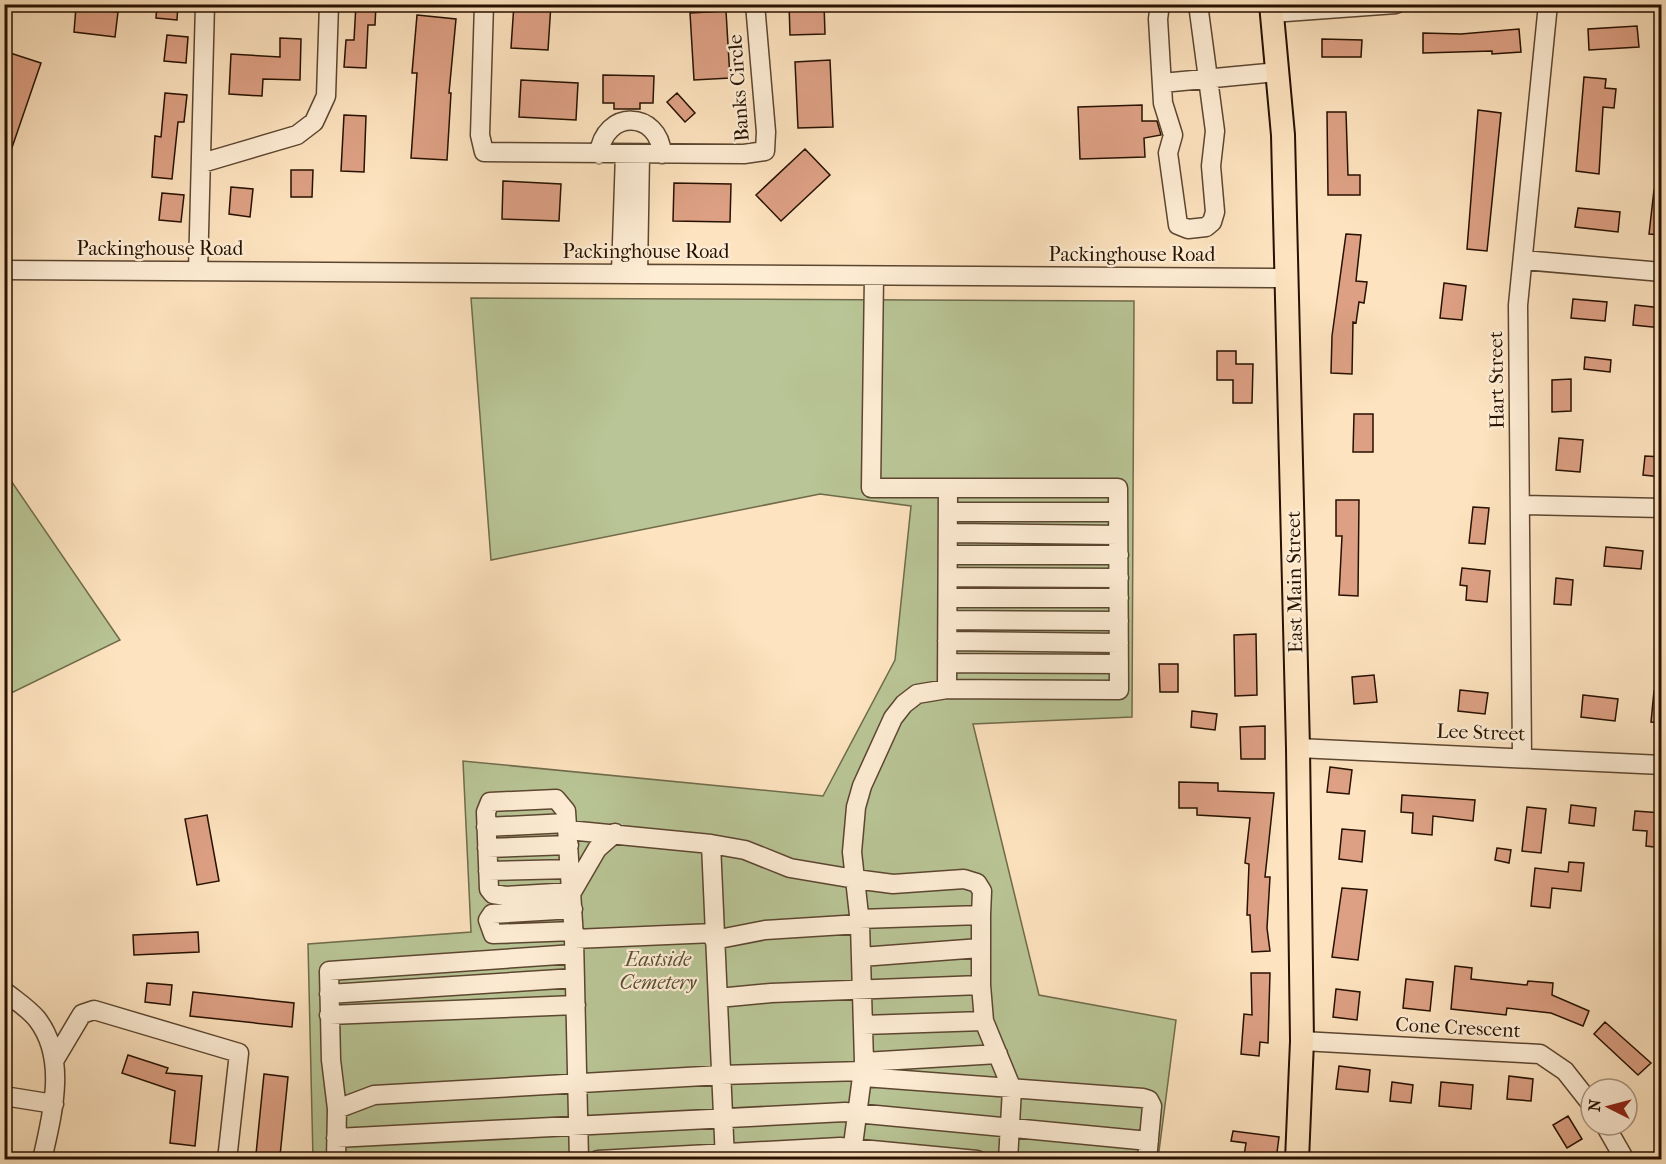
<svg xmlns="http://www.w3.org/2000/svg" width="1666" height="1164" font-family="'IM FELL French Canon',serif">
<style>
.green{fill:#b9c596;stroke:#706b4b;stroke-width:1.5}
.building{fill:#dda084;stroke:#271100;stroke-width:1.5}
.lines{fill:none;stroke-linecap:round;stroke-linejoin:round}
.minor-casing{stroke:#5c4630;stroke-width:21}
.major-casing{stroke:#271100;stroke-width:26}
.minor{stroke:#feedd5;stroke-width:18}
.major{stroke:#fde3bf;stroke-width:22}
.labels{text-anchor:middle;stroke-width:4.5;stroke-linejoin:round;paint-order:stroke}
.street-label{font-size:20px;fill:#271100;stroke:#feedd5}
.park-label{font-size:20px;font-style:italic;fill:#5a5034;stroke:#feedd5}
</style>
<rect width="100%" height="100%" fill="#fde3bf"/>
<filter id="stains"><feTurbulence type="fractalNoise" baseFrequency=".00333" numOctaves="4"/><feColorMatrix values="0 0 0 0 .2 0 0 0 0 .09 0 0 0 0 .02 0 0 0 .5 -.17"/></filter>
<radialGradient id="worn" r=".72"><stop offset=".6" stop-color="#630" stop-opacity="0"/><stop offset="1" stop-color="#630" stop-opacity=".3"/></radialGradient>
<!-- green -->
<path class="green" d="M471,298L1134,301L1132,717L973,724L1039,995L1176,1020L1158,1159H313L308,944L471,932L463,761L823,796L895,660L911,506L820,494L491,560Z
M5,472L120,640L5,696H4Z"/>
<!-- building -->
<path class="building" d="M157,4H178L177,20L156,18Z
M356,4H376L375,25H368L366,68L344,67L346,40H354Z
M514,4H551L548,50L511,48Z
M789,4H824L825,34L790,35Z
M76,7L118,12L115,37L74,32Z
M726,11L730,78L694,80L690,13Z
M417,15L456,19L449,93H451L447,160L411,158L417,73H412Z
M1637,26L1639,47L1589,50L1588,29Z
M1519,29L1521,52L1492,54V51L1423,53V33L1461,34Z
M167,35L188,37L186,63L164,61Z
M280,38L301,39L300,80L263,79L262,96L229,94L231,54L280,57Z
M1322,39L1362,40L1361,57H1322Z
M4,51L41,63L6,165L4,164Z
M830,60L833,127L798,128L795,62Z
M603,75L654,76L653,103H640V109H614V103H603Z
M1584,77L1606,79L1605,88L1616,89L1614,108L1603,107L1599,174L1576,171Z
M521,80L578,83L576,120L519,117Z
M165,93L187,95L184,122H178L172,179L152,177L155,136L161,137Z
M677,93L695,113L685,122L667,102Z
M1142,105V121H1157L1161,135L1144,138L1145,157L1080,159L1078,107Z
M1478,110L1501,113L1487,251L1467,249Z
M1327,112H1346L1348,175H1360V195H1328Z
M344,115L366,116L364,172L341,171Z
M805,149L830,175L781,221L756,195Z
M291,170H313L312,197H291Z
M503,181L561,184L559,221L502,219Z
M674,183L731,184L730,222L673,221Z
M231,187L253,189L250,217L229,214Z
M1654,190H1662V235L1649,234Z
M162,193L184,195L181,222L159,220Z
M1578,208L1620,212L1618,232L1575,227Z
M1346,234L1361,235L1356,281L1367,282L1364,303L1359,302L1356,323L1353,322L1352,374L1331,373L1332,336Z
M1444,283L1466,286L1462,320L1440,318Z
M1573,299L1607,302L1605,321L1571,318Z
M1635,305L1662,308V328L1633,325Z
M1217,351H1236V364H1253L1252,403H1233V380H1217Z
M1585,357L1611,360L1610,372L1584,369Z
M1571,379V411L1552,412V380Z
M1354,414H1373V452H1353Z
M1559,438L1583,440L1580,472L1556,470Z
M1645,456L1662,457V477L1643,475Z
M1336,500H1359L1358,596L1339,595L1342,536H1336Z
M1473,507L1489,508L1485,544L1469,543Z
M1606,547L1643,551L1641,569L1604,566Z
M1462,568L1490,571L1487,602L1466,600L1467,586L1460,585Z
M1556,578L1573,580L1571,605L1554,604Z
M1256,634L1257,695L1235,696L1234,635Z
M1159,664H1178V692H1160Z
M1374,675L1377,702L1354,704L1352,677Z
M1460,690L1488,693L1485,714L1458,711Z
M1654,691H1662V723L1651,722Z
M1583,695L1618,699L1615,721L1581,717Z
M1192,711L1217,714L1215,730L1191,727Z
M1265,726V759H1241L1240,727Z
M1330,767L1352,770L1349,794L1327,792Z
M1179,782L1218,783V791L1274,793L1265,877H1270L1267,928L1270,951L1252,952L1250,915H1247L1249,864L1245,863L1250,818L1197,815V808H1179Z
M1402,795L1475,800L1473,821L1433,816L1432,835L1412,833L1413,813L1401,812Z
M1571,805L1596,808L1594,826L1569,823Z
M1527,807L1546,809L1541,853L1522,851Z
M1635,811L1662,813V848L1646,846L1647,831L1633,830Z
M207,815L219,881L197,885L185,819Z
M1342,829L1365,831L1362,862L1339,859Z
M1497,848L1511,850L1509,863L1495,860Z
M1569,862L1584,863L1581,891L1552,888L1550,908L1531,906L1535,868L1568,872Z
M1342,888L1367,890L1358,960L1332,957Z
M198,932L199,952L134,955L133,935Z
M1455,966L1472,968L1471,979L1527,985L1528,981L1553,983L1552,995L1589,1011L1583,1026L1551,1013L1507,1008L1506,1015L1451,1009Z
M1251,973H1270L1268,1043L1260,1042L1259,1056L1241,1054L1244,1014L1252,1015Z
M1406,979L1433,982L1430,1011L1403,1008Z
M147,983L172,985L170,1005L145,1002Z
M1336,989L1360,992L1357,1020L1333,1017Z
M193,992L294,1003L292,1027L190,1016Z
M1605,1022L1651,1063L1638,1075L1594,1034Z
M128,1055L168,1068L166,1073L202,1076L195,1146L170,1143L175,1091L122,1073Z
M1339,1066L1370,1070L1368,1092L1336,1089Z
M264,1074L288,1077L280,1156L256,1154Z
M1509,1076L1533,1079L1531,1101L1507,1099Z
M1392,1082L1413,1085L1411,1103L1390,1101Z
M1441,1082L1473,1085L1471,1109L1439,1106Z
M1568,1116L1582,1139L1567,1148L1553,1125Z
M1233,1131L1279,1137L1276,1160L1244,1156L1246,1143L1231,1141Z"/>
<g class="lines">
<defs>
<path id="minor" d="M484,4L480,135L484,152L744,154L765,151L766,132L755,4
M1160,4L1158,19L1163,103L1173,135L1168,153L1178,225L1188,229L1206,227L1212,222L1215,212L1211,166L1215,131L1198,4
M1272,13L1396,4
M1162,83L1277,72
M599,154C604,109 659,110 662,154
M202,163L297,135L314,122L326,96L329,4
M1523,260L1662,272
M4,270L1287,278
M198,271L205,4
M621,273L625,154
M638,273L640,154
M874,276L871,488H1118L1119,690L947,689
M1521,505L1662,508
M948,512H1118
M948,533L1118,535
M948,555H1119
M948,577L1119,578
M948,598H1119
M948,620L1119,621
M947,641L1119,643
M948,663L1119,664
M1298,748L1662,765
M1522,757L1518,305L1548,4
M486,827L567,823
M568,830L711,844L745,850L790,868L855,879L893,884L964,879L977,883L982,891L981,915
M711,844L725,1160
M487,848L569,845
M488,871L571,869
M573,909L492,914L488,920L493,934L574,931
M859,919L981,915V985L984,1021L1012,1089L1008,1160
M574,939L566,811L556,799L490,802L486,812L489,889L493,894L506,896L572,892L597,849L615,833
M714,940L765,930L860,924
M861,957L980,948
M4,991C15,1000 28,1008 37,1019C68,1059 52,1115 42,1160
M329,994L575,978
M718,998L771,993L981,985
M329,1015L576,1005
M863,1025L984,1021
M1302,1041L1540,1054L1565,1071L1591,1104
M54,1061L82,1014L94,1010L239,1053L227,1160
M864,1062L998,1054
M864,1077L1143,1098L1149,1100L1152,1106L1147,1160
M4,1096L54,1104
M337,1109L331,1060L329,971L574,954
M1605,1125L1625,1160
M336,1138L845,1112L1149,1141
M336,1160L337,1109L374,1095L721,1075L864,1071
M579,1160L574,939L714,933
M598,1160L840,1147L977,1160
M851,1160L864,1062L860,924L852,852L856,807L862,786L893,718L904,704L917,694L947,689L948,488"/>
<path id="major" d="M1271,4L1283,135L1298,748L1302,1041L1297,1160"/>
</defs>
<!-- minor casing -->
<use href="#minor" class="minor-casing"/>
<!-- major casing -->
<use href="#major" class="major-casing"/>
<!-- minor -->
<use href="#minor" class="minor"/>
<!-- major -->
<use href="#major" class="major"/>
</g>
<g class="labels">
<!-- street labels -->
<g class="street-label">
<text transform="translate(738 88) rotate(-94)" y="7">Banks Circle</text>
<text x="160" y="255">Packinghouse Road</text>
<text x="646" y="258">Packinghouse Road</text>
<text x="1132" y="261">Packinghouse Road</text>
<text transform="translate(1496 380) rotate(-91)" y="7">Hart Street</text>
<text transform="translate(1294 582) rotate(-91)" y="7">East Main Street</text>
<text transform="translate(1481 732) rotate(2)" y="7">Lee Street</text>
<text transform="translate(1458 1027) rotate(3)" y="7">Cone Crescent</text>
</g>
<!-- park labels -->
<g class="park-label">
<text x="658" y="966">Eastside<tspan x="658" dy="23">Cemetery</tspan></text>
</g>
</g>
<!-- margin -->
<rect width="1666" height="1164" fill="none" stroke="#fde3bf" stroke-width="24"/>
<rect x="6" y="6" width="1654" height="1152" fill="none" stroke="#271100" stroke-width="3"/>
<rect x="12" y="12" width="1642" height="1140" fill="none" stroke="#271100" stroke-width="1.5"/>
<!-- north arrow -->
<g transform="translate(1609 1107) rotate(276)"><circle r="28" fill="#feedd5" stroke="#a89580" stroke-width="1.5"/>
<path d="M0-4.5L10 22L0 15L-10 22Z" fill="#8f2418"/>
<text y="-9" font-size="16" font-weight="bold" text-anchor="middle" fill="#271100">N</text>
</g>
<rect width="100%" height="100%" filter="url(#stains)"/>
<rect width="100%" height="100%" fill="url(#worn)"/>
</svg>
